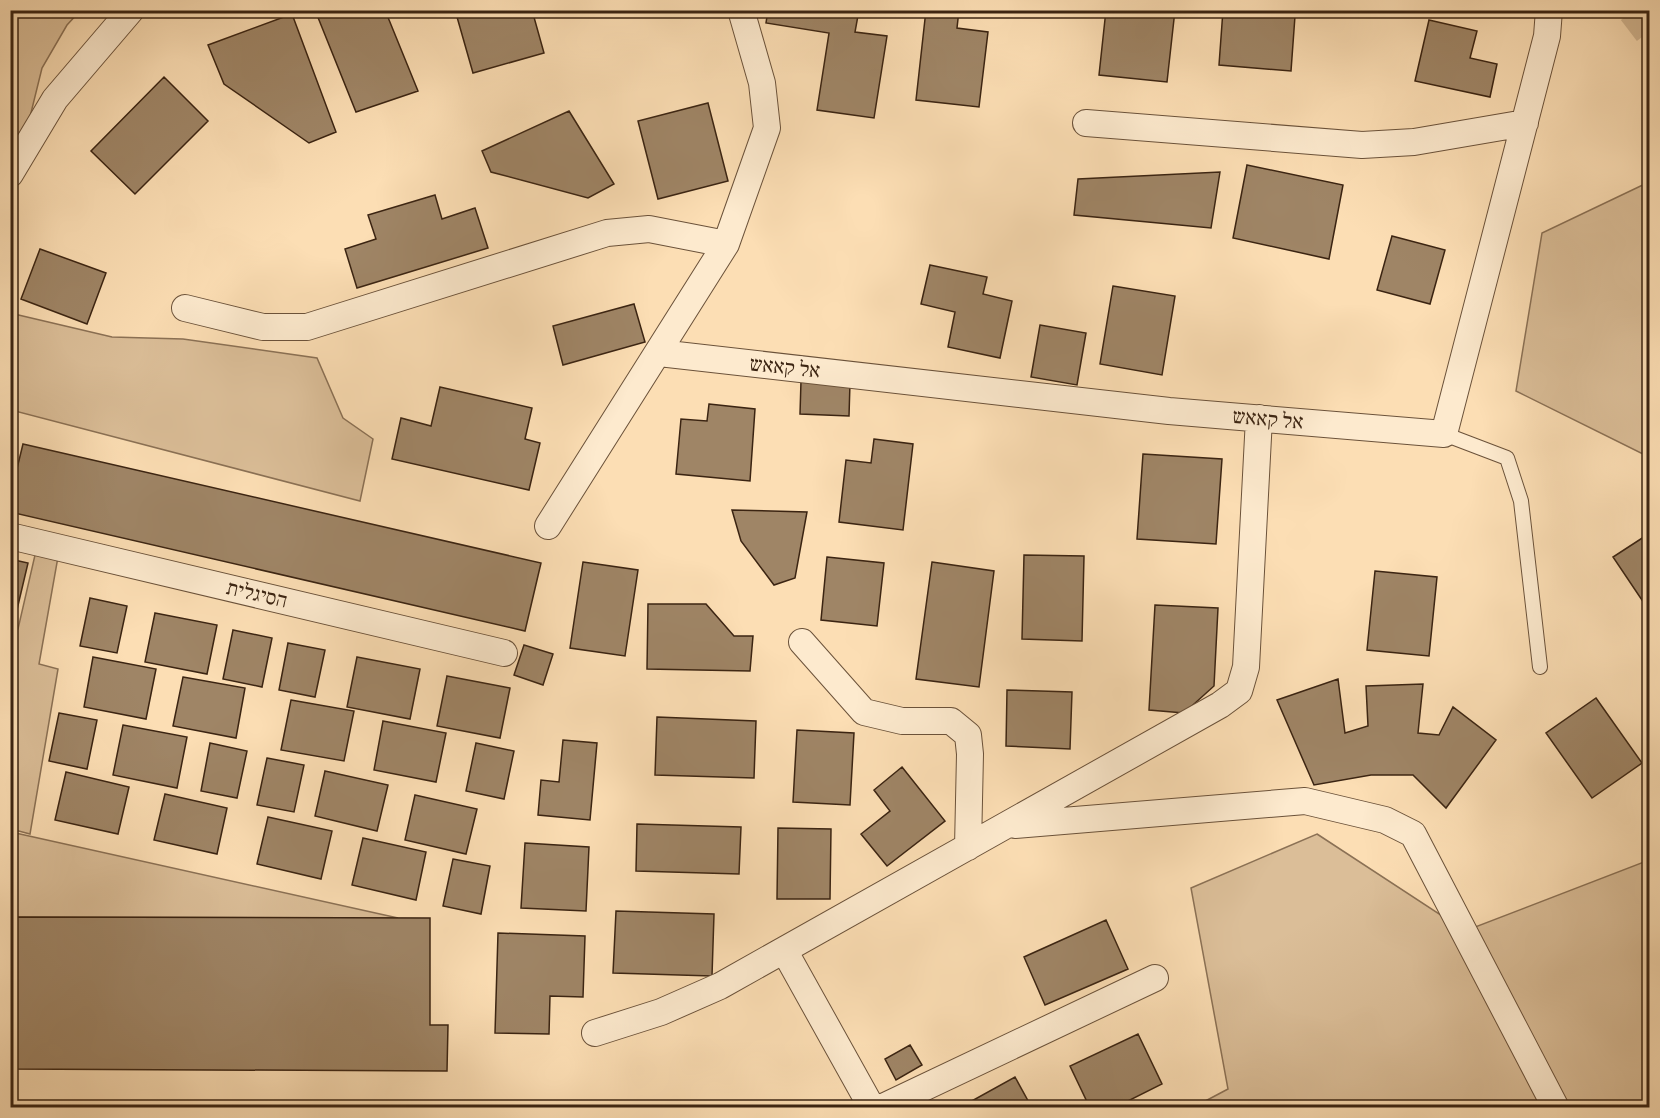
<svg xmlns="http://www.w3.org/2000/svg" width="1660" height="1118" font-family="'EB Garamond','Frank Ruhl Libre',serif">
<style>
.green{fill:#dbbe98;stroke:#8b7155;stroke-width:1.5}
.building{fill:#9f8566;stroke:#3b2412;stroke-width:1.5}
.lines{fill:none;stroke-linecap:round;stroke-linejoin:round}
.motorway-tunnel{stroke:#d5b994;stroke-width:33;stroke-dasharray:33 16;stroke-linecap:butt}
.service-casing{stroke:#6b523a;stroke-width:16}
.minor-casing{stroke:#6b523a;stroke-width:28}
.service{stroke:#fdeace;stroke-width:14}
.minor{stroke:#fdeace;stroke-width:26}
.labels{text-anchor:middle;stroke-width:5;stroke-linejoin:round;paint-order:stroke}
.street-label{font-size:21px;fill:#3b2412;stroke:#fdeace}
</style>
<rect width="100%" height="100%" fill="#fcdeb4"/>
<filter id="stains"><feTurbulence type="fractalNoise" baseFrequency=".00333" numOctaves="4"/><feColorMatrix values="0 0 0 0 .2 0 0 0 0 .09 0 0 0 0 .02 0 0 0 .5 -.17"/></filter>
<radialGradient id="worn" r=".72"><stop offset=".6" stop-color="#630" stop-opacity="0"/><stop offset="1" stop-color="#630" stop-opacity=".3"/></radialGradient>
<!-- green -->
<path class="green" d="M11,11H80L67,25L42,68L28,125L11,154Z
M1649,182V457L1516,391L1542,233Z
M10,313L112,337L183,339L317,358L343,418L373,439L360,501L11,410Z
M35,555L58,557L39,664L58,669L30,834L11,829L10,628L18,629Z
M11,832L398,918L11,917Z
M1317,834L1465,931L1649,860V1107H1194L1228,1089L1191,888Z"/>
<!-- building -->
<path class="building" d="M315,10H385L418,91L356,112Z
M455,10H532L544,53L473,73Z
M768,10H859L855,32L887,36L874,118L817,110L829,33L766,23Z
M926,10H959L957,28L988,32L979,107L916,100Z
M1106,10H1175L1167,82L1099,75Z
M1223,10L1295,16L1291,71L1219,65Z
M292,14L336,132L309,143L224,84L208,45Z
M1429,20L1477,31L1470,58L1497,64L1490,97L1415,81Z
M164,77L208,121L135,194L91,151Z
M708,103L728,181L658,199L638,121Z
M569,111L614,184L588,198L491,172L482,151Z
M1247,165L1343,185L1329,259L1233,238Z
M1220,172L1211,228L1074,215L1078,179Z
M435,195L442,219L475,208L488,248L357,288L345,249L376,239L368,215Z
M1392,236L1445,250L1430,304L1377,290Z
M40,249L106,273L87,324L21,299Z
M930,265L987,277L983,294L1012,301L1000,358L948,347L955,312L921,304Z
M1113,286L1175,296L1162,375L1100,364Z
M634,304L645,342L563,365L553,326Z
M1040,325L1086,333L1077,385L1031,377Z
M801,381L850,383L849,416L800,414Z
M440,387L532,408L525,439L540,443L529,490L392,459L401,418L431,426Z
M709,404L755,409L750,481L676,474L681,419L707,421Z
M874,439L913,444L903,530L839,522L846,460L871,463Z
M23,444L541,563L525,631L10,512V497Z
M1143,454L1222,459L1216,544L1137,539Z
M732,510L807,512L795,578L774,585L741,541Z
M1650,533V612L1613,557Z
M1024,555L1084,556L1082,641L1022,639Z
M827,557L884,563L877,626L821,620Z
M10,559L28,563L15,618L10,617Z
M583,562L638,570L625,656L570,648Z
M932,562L994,571L979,687L916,679Z
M1375,571L1437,577L1429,656L1367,650Z
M90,598L127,606L117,653L80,646Z
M648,604H706L734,636H753L750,671L647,669Z
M1155,605L1218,608L1214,686L1184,713L1149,710Z
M155,613L217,625L207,674L145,662Z
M233,630L272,638L262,687L223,679Z
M288,643L325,650L315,697L279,690Z
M524,645L553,654L543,685L514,675Z
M93,657L156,669L146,719L84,707Z
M357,657L420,669L410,719L347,707Z
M447,676L510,688L500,738L437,726Z
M183,677L245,688L236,738L173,726Z
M1338,679L1345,733L1368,726L1366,686L1423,684L1418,733L1439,735L1453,707L1496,740L1446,808L1413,775H1371L1314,785L1277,700Z
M1007,690L1072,692L1070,749L1006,746Z
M1596,698L1642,763L1592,798L1546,733Z
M291,700L354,711L344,761L281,750Z
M59,713L97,720L87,769L49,761Z
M657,717L756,721L754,778L655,775Z
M383,721L446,733L436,782L374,770Z
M123,725L187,737L177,788L113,775Z
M797,730L854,733L850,805L793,802Z
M563,740L597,743L590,820L538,815L541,780L559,782Z
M210,743L247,751L237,798L201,791Z
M476,743L514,751L504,799L466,791Z
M267,758L304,765L294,812L257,805Z
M902,767L945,821L887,866L861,834L890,811L874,790Z
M325,771L388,785L377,831L315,816Z
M66,772L129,787L118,834L55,820Z
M165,794L227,808L217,854L154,840Z
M415,795L477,809L466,854L405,840Z
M268,817L332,831L321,879L257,864Z
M637,824L741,827L739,874L636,871Z
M778,828L831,829L830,899H777Z
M363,838L426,852L416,900L352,885Z
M525,843L589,847L586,911L521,908Z
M453,859L490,866L481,914L443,906Z
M616,911L714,914L712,976L613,973Z
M11,917L430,918V1025H448L447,1071L10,1069Z
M1106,920L1128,969L1045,1005L1024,957Z
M498,933L585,936L583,997L550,996L549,1034L495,1033Z
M1138,1034L1162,1084L1114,1108H1090L1070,1066Z
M910,1045L922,1065L896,1080L885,1059Z
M1015,1077L1032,1108H959Z"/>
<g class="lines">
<!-- motorway-tunnel -->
<path class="motorway-tunnel" d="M1634,10L1650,31"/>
<defs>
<path id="service" d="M1444,434L1507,458L1521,501L1540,667"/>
<path id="minor" d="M1086,123L1362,145L1414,142L1525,123
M10,174L55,99L131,10
M185,308L263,327H307L607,233L649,229L726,244
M659,353L1169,411L1444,434L1547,36L1549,10
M548,526L726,244L767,128L762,83L741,10
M10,536L504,653
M802,642L864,712L902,721H951L968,735L970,754L968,847
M1015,825L1305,801L1385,820L1413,834L1556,1108
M784,950L872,1108
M595,1033L661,1012L720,986L1220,705L1239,691L1246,667L1259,418
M881,1108L1155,978"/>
</defs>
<!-- service casing -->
<use href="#service" class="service-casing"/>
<!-- minor casing -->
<use href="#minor" class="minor-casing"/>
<!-- service -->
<use href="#service" class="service"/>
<!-- minor -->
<use href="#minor" class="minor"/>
</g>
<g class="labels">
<!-- street labels -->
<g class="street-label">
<text transform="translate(785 367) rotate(6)" y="7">אל קאאש</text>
<text transform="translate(1268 419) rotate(5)" y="7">אל קאאש</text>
<text transform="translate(257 594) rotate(13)" y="7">הסיגלית</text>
</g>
</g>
<!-- margin -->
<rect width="1660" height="1118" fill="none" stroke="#fcdeb4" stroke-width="36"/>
<rect x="12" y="12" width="1636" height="1094" fill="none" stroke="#3b2412" stroke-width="3"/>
<rect x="18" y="18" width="1624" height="1082" fill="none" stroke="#3b2412" stroke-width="1.5"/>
<rect width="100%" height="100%" filter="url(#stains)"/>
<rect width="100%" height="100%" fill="url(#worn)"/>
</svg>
